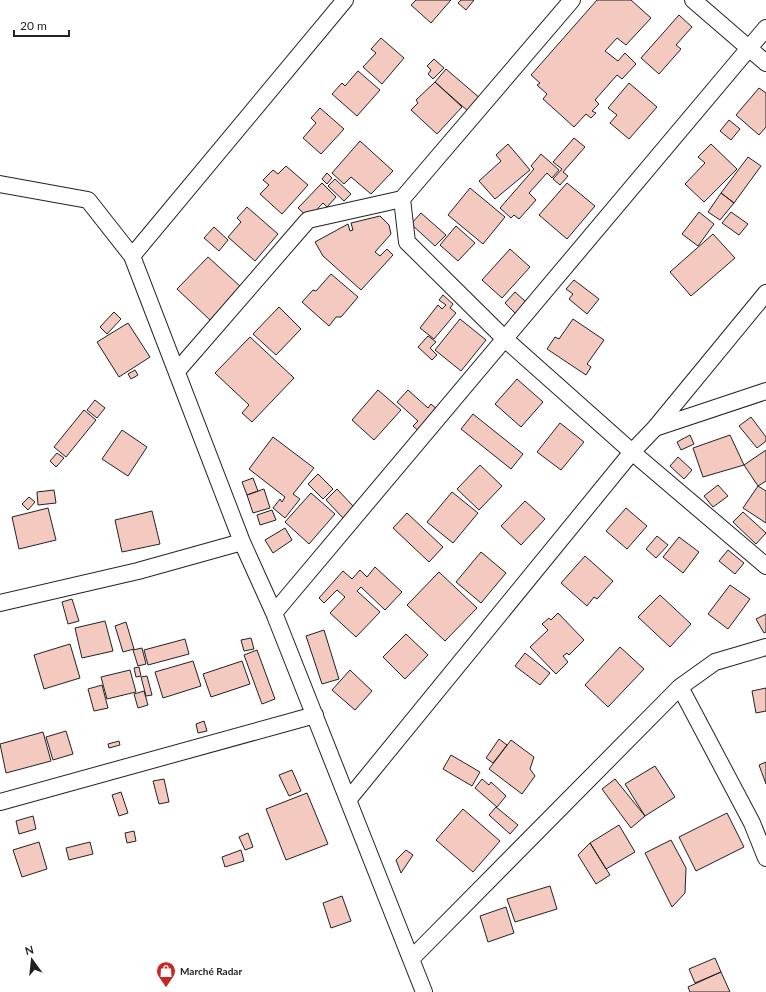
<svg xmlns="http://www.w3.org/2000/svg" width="766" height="992" font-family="Lato,sans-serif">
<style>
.building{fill:#f3c9c0;stroke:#222}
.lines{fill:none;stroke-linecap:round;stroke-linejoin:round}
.minor-casing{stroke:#222;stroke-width:18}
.minor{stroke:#fff;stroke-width:16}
.labels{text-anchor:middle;stroke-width:3;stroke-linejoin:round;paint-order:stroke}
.poi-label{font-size:10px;font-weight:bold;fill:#222;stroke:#fff;text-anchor:start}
</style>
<rect width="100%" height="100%" fill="#fff"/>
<!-- building -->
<path class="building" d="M416,0H451L431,23L411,5Z
M461,0H474L466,10L458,3Z
M597,0H631L651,18L626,45L617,38L605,51L618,61L625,53L636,64L622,79L617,75L595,100L599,104L592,111L596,113L591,118L586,114L574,127L543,99L547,94L537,85L540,83L531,75Z
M679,15L692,27L676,45L681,49L659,74L641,58Z
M381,38L404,58L382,84L363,67L376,53L371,49Z
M434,59L444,68L433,79L428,74L431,70L427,66Z
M446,69L481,99L469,112L435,82Z
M358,71L380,90L357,116L332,94L342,83L345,86Z
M435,82L462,107L437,134L411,110L418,103L416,100Z
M629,83L657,107L629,139L610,123L617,115L608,108Z
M759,88L766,93V127L759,135L736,115Z
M320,108L344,129L321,154L303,138L316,123L311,118Z
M729,120L740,129L731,140L720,131Z
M574,138L585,147L563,172L568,176L560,185L553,179L562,169L553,162Z
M360,141L393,171L371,194L351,177L344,184L332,173Z
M508,144L530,170L495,199L479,181L501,161L496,155Z
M711,144L737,169L704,202L685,184L705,163L698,157Z
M541,154L559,170L552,178L547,173L529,193L536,200L519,219L514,215L511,218L500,208L534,169L531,166Z
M748,157L761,166L734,203L721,193Z
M286,166L308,185L282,214L260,194L269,185L263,180L273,170L278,174Z
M327,173L332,178L327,184L322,179Z
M335,179L351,194L344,201L328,186Z
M322,183L336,197L327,207L323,203L309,218L298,208Z
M567,183L595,206L567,239L539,215Z
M470,188L505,217L483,244L448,215Z
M721,193L734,203L720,220L708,212Z
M247,207L278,234L255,261L228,237L241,222L237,218Z
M699,212L714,224L698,246L682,234Z
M731,212L748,224L739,235L722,223Z
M421,213L446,235L435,246L411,224Z
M380,216L389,225L391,234L375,252L380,256L387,249L393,255L361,290L323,256L315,242L348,224L350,231L353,230L351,223Z
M456,226L475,243L458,261L440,245Z
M214,227L228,240L219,251L204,238Z
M713,234L735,258L691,296L670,272Z
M510,249L530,267L502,298L482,280Z
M208,257L241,287L210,320L177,289Z
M331,274L358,297L341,317H336L329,326L302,302L313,290L316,291Z
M574,280L599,299L587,314L569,299L573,294L566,289Z
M515,292L526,302L515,313L505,303Z
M443,295L453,304L450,308L456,313L434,339L420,328L438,305L442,309L446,305L439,300Z
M279,307L301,329L276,355L253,334Z
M114,312L121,319L107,334L100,327Z
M460,319L486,340L461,371L435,350Z
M573,319L604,340L587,364L591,367L586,375L547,349L555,337L559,339Z
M128,323L150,357L119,377L97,342Z
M428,336L436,342L430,348L437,355L432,360L418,347Z
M250,337L294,378L252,422L242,413L249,405L215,373Z
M135,370L138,375L131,379L128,374Z
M517,379L543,402L521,427L495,404Z
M378,390L401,410L374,440L352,420Z
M408,390L428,408L431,404L440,412L421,433L413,426L418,421L397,402Z
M95,400L105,408L97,418L87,410Z
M84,410L96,420L66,457L54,447Z
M473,414L523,454L511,469L461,429Z
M751,417L766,437V441L757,448L739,426Z
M560,423L584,442L561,470L537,452Z
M122,430L147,447L128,476L102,459Z
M690,435L694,444L681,450L677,442Z
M730,435L744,465L703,477L693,448Z
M273,437L314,468L293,494L300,499L285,518L273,508L280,499L282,502L285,497L249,469Z
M766,450V481L758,486L744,465Z
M57,453L64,458L56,467L50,461Z
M678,457L692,470L684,479L670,466Z
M480,465L502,486L479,510L457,489Z
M318,474L333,489L323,499L308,484Z
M253,478L258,491L247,495L242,482Z
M718,485L728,496L713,507L704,496Z
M758,486L766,491V523L743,508Z
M264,489L270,508L253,513L247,495Z
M337,489L354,507L343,518L326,500Z
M54,490L56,503L38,505L37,492Z
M452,492L478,513L453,543L427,522Z
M311,493L335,514L309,544L285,522Z
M29,497L35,502L28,510L22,504Z
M525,501L545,519L521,545L501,526Z
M48,508L56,540L19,549L12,517Z
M626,508L647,526L627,549L606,531Z
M272,510L276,520L260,525L257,515Z
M152,511L160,544L122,552L115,520Z
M743,512L766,533L756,544L733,522Z
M407,513L443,547L429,562L393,528Z
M285,528L292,540L273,553L265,540Z
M657,536L668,545L656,558L646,549Z
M679,537L699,552L683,573L663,557Z
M728,550L744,563L735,574L719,561Z
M481,552L506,573L481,603L456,582Z
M585,556L613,581L597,599L594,597L587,606L561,583Z
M375,567L402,592L385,610L361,587L357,591L380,612L356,637L330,613L345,597L337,590L324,603L319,598L343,571L352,579L360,570L367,577Z
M439,572L477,608L445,641L407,605Z
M730,585L750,599L728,629L708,614Z
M660,595L691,624L670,647L638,617Z
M72,599L79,621L68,624L62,602Z
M558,613L584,640L569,655L567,653L563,656L568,662L556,674L530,647L548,630L542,624L549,618L551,620Z
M766,614V632L764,633L756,619Z
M105,621L113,651L82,658L75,628Z
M126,622L134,649L123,652L115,626Z
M324,630L339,679L322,684L306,636Z
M406,634L428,655L405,679L383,657Z
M251,638L254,649L244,651L241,640Z
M185,639L189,654L148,665L144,650Z
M70,644L80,678L44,689L34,655Z
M620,647L644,669L608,707L585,685Z
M142,648L146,664L138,666L133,650Z
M257,650L275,699L262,704L244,655Z
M525,653L550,673L540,685L515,666Z
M193,661L201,686L163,698L155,672Z
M242,661L250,684L211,697L203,674Z
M139,667L141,676L136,677L134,668Z
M130,670L136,692L107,699L101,677Z
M350,670L372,691L355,710L332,690Z
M147,676L152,695L146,696L141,677Z
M102,685L108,708L94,711L88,689Z
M766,688V711L756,713L752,691Z
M144,691L148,705L138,708L134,694Z
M204,721L207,731L198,733L196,724Z
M66,731L73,754L53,760L46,737Z
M43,732L51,761L6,773L0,744Z
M499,739L507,745L493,763L486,758Z
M511,740L534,757L530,769L535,776L522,794L489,769Z
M119,741L120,745L109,748L108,744Z
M451,755L480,772L472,786L443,769Z
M766,762V784L759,765Z
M655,766L675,797L645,816L625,784Z
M292,770L301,791L289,796L279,775Z
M164,779L169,802L159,804L153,781Z
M482,779L489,785L491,782L506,796L497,807L475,788Z
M615,779L645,816L631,828L602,789Z
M121,792L128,813L119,816L112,795Z
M307,793L328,844L286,860L266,809Z
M496,807L518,825L510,834L489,815Z
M463,809L500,841L473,872L436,840Z
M727,813L744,847L696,871L679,837Z
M33,816L36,829L19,834L16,821Z
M619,825L635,852L606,869L590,843Z
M134,831L136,841L127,843L125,833Z
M248,833L253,847L245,850L239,837Z
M671,840L686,868L685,893L672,907L645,853Z
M39,842L47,869L22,877L13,850Z
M90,842L93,854L69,860L66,848Z
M590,843L610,875L596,884L578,855Z
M241,850L244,861L225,867L222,857Z
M406,850L413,855L401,873L396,860Z
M550,886L557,909L515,922L507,899Z
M342,896L351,921L331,928L323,903Z
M506,907L514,933L488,942L480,916Z
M715,958L721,972L695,983L689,969Z
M721,972L730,992H690L688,987Z"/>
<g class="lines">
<defs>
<path id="minor" d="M693,0L766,63
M0,184L88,200L132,256L242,542L274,613L424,992
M402,199L407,242L505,339L632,452L766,566
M132,256L345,0
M177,371L308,220L402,199L572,0
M655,428L766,391
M0,603L138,571L242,542
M274,613L766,28
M680,687L752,823L766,858
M348,800L632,452L655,428L766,293
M0,802L315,715
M411,959L680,687L715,662L766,647"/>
</defs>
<!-- minor casing -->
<use href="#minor" class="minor-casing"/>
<!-- minor -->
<use href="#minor" class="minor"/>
</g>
<!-- icons -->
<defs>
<symbol id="shop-pin" viewBox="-11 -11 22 30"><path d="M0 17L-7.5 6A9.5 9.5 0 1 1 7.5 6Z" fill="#c62828" stroke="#fff"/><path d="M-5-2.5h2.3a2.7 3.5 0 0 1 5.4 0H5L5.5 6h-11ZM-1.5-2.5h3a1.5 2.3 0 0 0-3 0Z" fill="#fff"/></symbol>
</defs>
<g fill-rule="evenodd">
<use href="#shop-pin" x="155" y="960" width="22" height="30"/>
</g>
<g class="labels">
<!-- poi labels -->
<g class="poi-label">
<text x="180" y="975">Marché Radar</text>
</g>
</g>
<!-- north arrow -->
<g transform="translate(32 960) rotate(345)" stroke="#ffffff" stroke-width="3" paint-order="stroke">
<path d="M0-3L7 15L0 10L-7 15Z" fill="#222222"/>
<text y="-6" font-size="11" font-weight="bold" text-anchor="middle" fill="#222222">N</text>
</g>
<!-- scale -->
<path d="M14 30v6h55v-6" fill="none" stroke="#222222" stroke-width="2"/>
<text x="20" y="30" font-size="12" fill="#222222" stroke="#ffffff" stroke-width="3" paint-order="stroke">20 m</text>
</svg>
